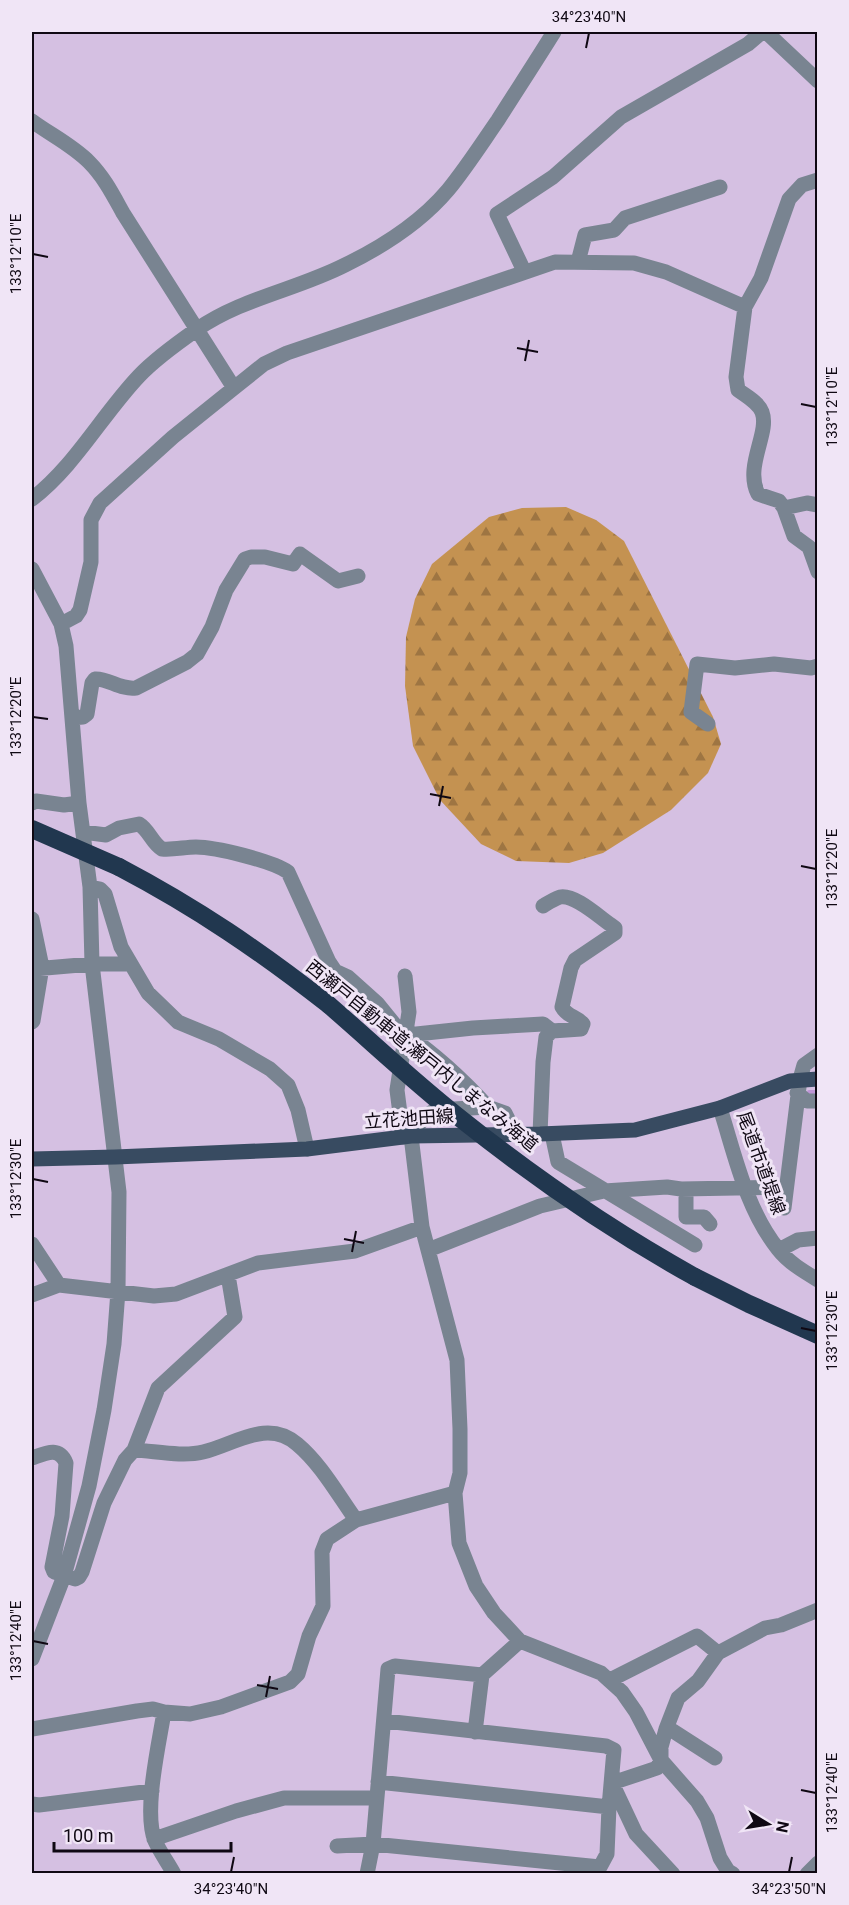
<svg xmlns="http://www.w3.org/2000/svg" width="849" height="1905" font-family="Roboto,'Noto Sans JP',sans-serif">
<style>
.forest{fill:url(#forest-firs)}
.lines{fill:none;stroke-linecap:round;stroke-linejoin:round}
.stream{stroke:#be95d6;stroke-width:4}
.minor{stroke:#798491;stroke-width:15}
.major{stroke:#384b61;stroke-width:15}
.highway{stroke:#21374f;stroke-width:18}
.highway-bridge{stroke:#21374f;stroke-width:18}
.ticks{fill:none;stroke:#0f0813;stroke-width:2}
.labels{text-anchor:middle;stroke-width:6;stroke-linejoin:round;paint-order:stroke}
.street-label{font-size:18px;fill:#0f0813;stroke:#f0e5f6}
.neatline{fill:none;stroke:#0f0813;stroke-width:2}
.ticks-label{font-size:15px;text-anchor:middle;fill:#0f0813}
</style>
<defs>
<pattern id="forest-firs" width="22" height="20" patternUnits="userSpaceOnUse" patternTransform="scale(1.5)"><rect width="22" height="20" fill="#c49251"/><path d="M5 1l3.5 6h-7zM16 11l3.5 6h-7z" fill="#9e7542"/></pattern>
</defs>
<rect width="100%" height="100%" fill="#d5c0e2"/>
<!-- forest -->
<path class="forest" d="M566,507L596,520L624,541L713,717L721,744L708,773L671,810L603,853L569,863L516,861L481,844L440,800L413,746L405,686L406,637L415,599L432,564L489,517L522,508Z"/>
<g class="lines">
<!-- stream -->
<path class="stream" d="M809,1092H818"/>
<!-- minor -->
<path class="minor" d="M766,32L818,81
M32,121C51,135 72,145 89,162C104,177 113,195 123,213L234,388
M818,180L802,185L789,199L761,278L745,307L736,377L738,390C746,396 758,402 762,412C770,433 744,466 758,494L779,501L784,508L794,536L809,547L818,572
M578,262L585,235L614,230L625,218L720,187
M524,271L497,214L553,177L621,117L748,44L762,32
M32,499C75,466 102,415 139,376C155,359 176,344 196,330C242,298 296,290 345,265C382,247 421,222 448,190C466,168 482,143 498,120C517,90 536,61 554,32
M784,508L807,503L818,505
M32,569L61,624L66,646L79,803L90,887L92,964L119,1192L118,1291L114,1344L104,1410L89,1486L64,1576L32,1659
M61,624L76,616L80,610L91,562V520L100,503L173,437L234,388L264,364L287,353L555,262L634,263L666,272L745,307
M72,718L83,717L87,714L92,683L95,679C108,678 120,690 136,688L187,662L197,654L212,627L226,590L245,559L251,557H265L293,564L300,554L338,581L358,576
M708,724L691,712L697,664L735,668L774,664L811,668L818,666
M32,803L36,801L64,805L79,803
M83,832L106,835L119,828L139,824C149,830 152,843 162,849C174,850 185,847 196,847C215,847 273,861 288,872L329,962L335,971L348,977L377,1003L399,1030L407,1035L473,1028L543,1024L552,1031
M90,887L100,889L105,894L121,947L148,993L178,1022L219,1039L270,1069L288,1085L298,1110L307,1149
M32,919L42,967L33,1021L32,1022
M34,969L92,964H130
M407,1035C436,1055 464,1081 488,1107
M797,1093L807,1101H818
M720,1108C735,1155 746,1209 778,1249C788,1262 803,1271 818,1280
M402,1127C428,1126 419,1117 436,1110L488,1107L505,1113L508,1119L509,1134
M540,1134L543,1062L546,1037L552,1031L581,1029L583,1024C577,1016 567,1017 562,1007L571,968L575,960L615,933V928L611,925C599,917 575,894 560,897C554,899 548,903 543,906
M552,1134L558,1162L695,1245
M411,1136L422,1227L457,1360L460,1429V1473L455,1493L459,1543L476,1586L494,1613L520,1641L601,1673L622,1692L636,1712L661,1760L697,1801L707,1818L720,1858L728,1871L733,1874
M403,1137L397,1090L409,1012L405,976
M681,1189L786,1187
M784,1208L800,1079L804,1065L818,1055
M32,1244L59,1285L154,1296L176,1294L258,1263L355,1251L422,1227
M428,1250L540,1206L604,1191L667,1187L681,1189L686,1193V1217H704L710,1224
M779,1250L798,1240L818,1238
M32,1295L59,1285
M134,1450C155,1451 182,1457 203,1452C234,1445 267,1418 297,1444C321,1464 338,1495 356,1520
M32,1458C46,1453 59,1446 66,1463L62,1516L52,1567L54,1572L75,1579L79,1577L82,1572L104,1503L125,1460L134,1450L158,1388L235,1317L228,1275
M610,1680L697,1636L718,1653L765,1628L781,1625L818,1610
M32,1729L137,1711L153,1709L164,1712
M666,1729L673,1731L715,1758
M475,1732L482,1675L520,1641
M378,1782L609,1807
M32,1804L39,1805L152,1791
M154,1839L236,1811L284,1798H377
M337,1846L373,1844L600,1867L607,1854L609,1807L614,1750L606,1746L385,1721
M174,1874C168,1863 160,1852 155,1841C143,1812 159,1744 164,1712L190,1714L221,1707L290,1682L298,1674L309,1636L323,1606L322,1552L327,1539L356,1520L455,1493
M367,1874L373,1844L388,1669L395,1666L482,1675
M673,1874L636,1834L612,1783L657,1768L661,1760V1747L666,1729L678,1698L698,1681L718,1653
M807,1874L818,1863"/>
<!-- major -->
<path class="major" d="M32,1159L115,1157L307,1149L411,1136L540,1134L635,1130L720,1108L790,1081L818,1079"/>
<!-- highway -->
<path class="highway" d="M119,867C197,908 260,951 329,1005
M695,1277L749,1304L818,1335"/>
<!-- highway-bridge -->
<path class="highway-bridge" d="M32,829L119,867
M329,1005C373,1043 415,1083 461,1119C535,1178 612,1231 695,1277"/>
</g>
<!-- ticks -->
<path class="ticks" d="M586,48L589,33M33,254L48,257M517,348L538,352M525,361L529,340M801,404L816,407M33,717L48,719M430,794L451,798M439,806L443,786M801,866L816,869M33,1179L48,1182M344,1239L364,1243M352,1252L356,1231M801,1328L816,1331M33,1641L48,1644M257,1685L278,1689M266,1697L270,1676M801,1790L816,1793M231,1872L234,1857M789,1872L792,1857"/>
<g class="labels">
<!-- street labels -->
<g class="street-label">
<text transform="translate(422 1056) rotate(39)" y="6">西瀬戸自動車道;瀬戸内しまなみ海道</text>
<text transform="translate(409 1119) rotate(-4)" y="6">立花池田線</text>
<text transform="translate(761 1163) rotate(70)" y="6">尾道市道堤線</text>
</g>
</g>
<!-- border -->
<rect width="849" height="1905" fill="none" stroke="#f0e5f6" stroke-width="66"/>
<!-- north arrow -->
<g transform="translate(768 1824) rotate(101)" stroke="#f0e5f6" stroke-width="4.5" paint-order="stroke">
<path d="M0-4.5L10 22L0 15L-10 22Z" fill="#0f0813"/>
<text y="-9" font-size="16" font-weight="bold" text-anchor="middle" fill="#0f0813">N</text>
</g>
<!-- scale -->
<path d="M54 1842v9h177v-9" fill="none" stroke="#0f0813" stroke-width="3"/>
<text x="63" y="1842" font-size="18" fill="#0f0813" stroke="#f0e5f6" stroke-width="4.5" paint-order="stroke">100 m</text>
<rect x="33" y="33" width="783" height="1839" class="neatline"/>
<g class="ticks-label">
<text x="589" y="22">34°23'40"N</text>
<text transform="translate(16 254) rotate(-90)" y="5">133°12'10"E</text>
<text transform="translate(832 407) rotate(-90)" y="5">133°12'10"E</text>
<text transform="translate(16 717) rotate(-90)" y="5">133°12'20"E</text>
<text transform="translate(832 869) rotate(-90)" y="5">133°12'20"E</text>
<text transform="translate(16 1179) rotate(-90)" y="5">133°12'30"E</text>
<text transform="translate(832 1331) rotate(-90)" y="5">133°12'30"E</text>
<text transform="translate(16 1641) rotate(-90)" y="5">133°12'40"E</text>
<text transform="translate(832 1793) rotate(-90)" y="5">133°12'40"E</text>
<text x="231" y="1894">34°23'40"N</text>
<text x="789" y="1894">34°23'50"N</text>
</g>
</svg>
